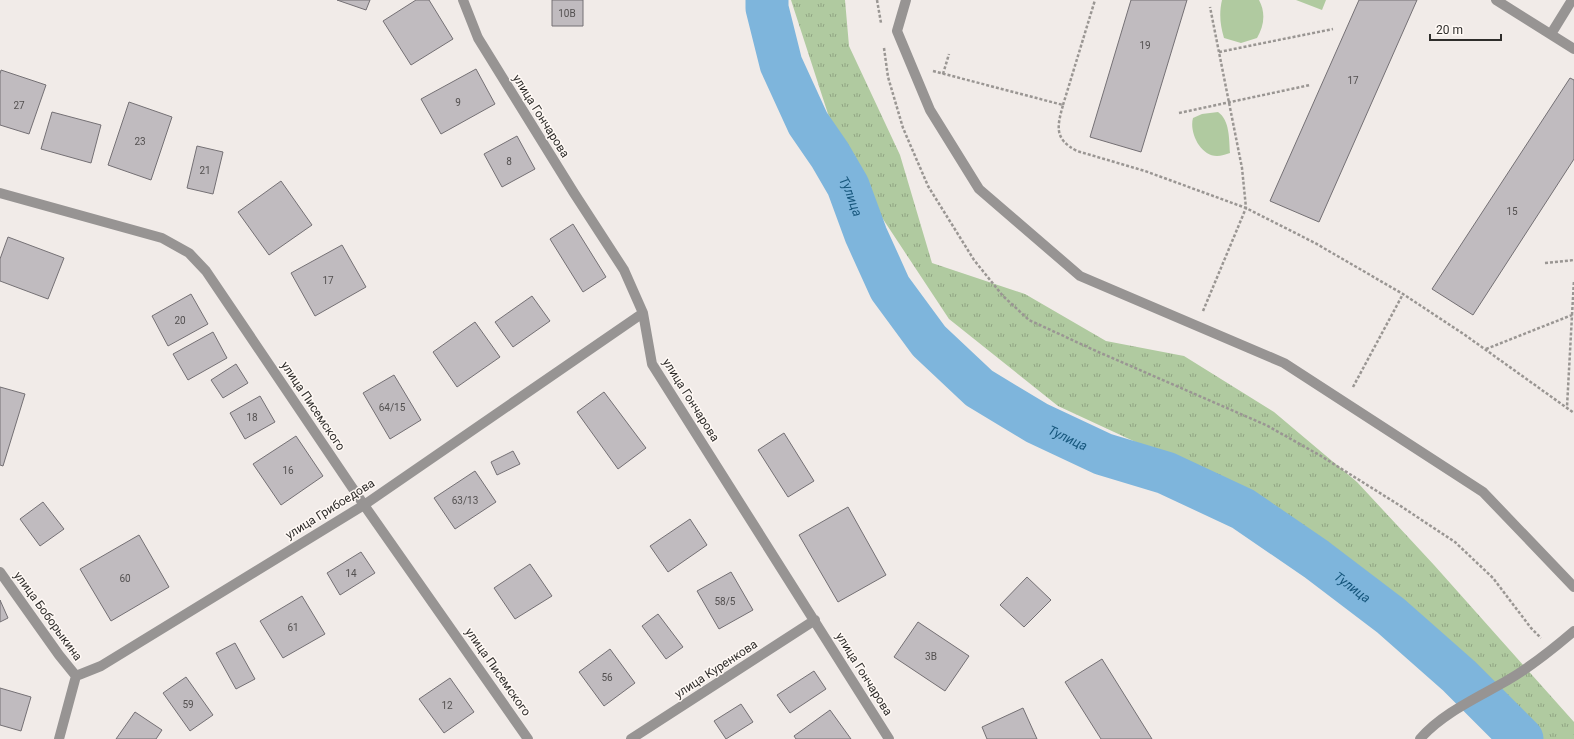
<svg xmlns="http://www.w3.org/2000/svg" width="1574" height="739" font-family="Roboto,sans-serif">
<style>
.grass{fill:url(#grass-tufts)}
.green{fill:#b0caa0}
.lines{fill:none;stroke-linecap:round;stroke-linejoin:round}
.river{stroke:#7eb5dc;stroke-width:43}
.building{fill:#c0bbbf;stroke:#747074}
.path{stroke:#9a9693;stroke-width:2.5;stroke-dasharray:3 2;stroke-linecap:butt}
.minor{stroke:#979493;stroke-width:10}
.labels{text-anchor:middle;stroke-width:3;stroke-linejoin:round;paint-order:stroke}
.number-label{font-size:10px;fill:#535050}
.street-label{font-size:12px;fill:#2f2d2b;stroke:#fff9f5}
.water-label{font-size:13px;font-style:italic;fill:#16567c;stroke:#fff9f5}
</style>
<defs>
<pattern id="grass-tufts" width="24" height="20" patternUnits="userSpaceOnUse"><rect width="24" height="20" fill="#b0caa0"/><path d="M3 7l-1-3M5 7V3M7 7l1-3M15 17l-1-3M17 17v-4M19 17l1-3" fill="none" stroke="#90a483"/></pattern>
</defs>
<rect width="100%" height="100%" fill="#f1ebe8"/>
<!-- grass -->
<path class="grass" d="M791,0H845L849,46L900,155L932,263L1025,294L1106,341L1184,356L1274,412L1357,482L1434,565L1574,722V739H1533L1443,644L1252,496L1058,406L949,319L842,157Z"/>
<!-- green -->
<path class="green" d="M1222,0H1259C1266,13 1264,26 1257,38L1241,43L1224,38C1220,25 1219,13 1222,0Z
M1296,0H1326L1322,10Z
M1218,112C1230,120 1229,140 1230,153C1226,154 1221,156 1217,156C1200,156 1189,132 1193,118L1202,114Z"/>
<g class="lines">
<!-- river -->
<path class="river" id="s1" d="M767,0V8L781,64L808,123L830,155L848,186L866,235L890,288L929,341L979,388L1037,423L1103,454L1166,473L1243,509L1316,559L1391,616L1459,676L1522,739"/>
</g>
<!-- building -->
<path class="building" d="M337,0H370L366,10Z
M416,0H429L453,39L411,65L383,21Z
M552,0H583V26H552Z
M1131,0H1187L1141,152L1090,137Z
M1359,0H1417L1319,222L1270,201Z
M476,69L495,104L441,134L421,99Z
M1,70L46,85L29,134L0,125V74Z
M1570,78L1574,80V159L1473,315L1432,289Z
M129,102L172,117L151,180L108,165Z
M52,112L101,125L91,163L41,149Z
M517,136L535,169L502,187L484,154Z
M197,146L223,152L213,194L187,188Z
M281,181L312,225L269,255L238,212Z
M573,224L606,277L583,292L550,239Z
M8,237L64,258L48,299L0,281V259Z
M342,245L366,287L315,316L291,273Z
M191,294L208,324L168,346L152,316Z
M532,296L550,321L513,347L495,322Z
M475,322L500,357L457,387L433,352Z
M213,332L227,358L188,380L173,354Z
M236,364L248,383L223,398L211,380Z
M394,375L421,420L390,439L363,393Z
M0,387L25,394L3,466L0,465Z
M604,392L646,448L618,469L577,412Z
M260,396L275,422L245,439L230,413Z
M784,433L814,481L788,497L758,450Z
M296,436L323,476L281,505L253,464Z
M513,451L520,464L497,475L491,462Z
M475,471L496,502L455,529L434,498Z
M43,502L64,529L40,546L20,519Z
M848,507L886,575L838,602L799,535Z
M690,519L707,545L668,572L650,546Z
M139,535L169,587L111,621L80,569Z
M361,552L375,573L340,595L327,573Z
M530,564L552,596L515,619L494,588Z
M731,572L753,610L719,629L697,591Z
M1027,577L1051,600L1024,627L1000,605Z
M302,596L325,634L283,658L260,621Z
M0,600L8,618L0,622Z
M658,614L683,647L666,659L642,626Z
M918,622L969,656L945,691L894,657Z
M235,643L255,679L236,689L216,653Z
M610,649L635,683L604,706L579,672Z
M1102,659L1152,739H1101L1065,682Z
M814,671L826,689L790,713L777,695Z
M186,677L213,715L190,731L163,693Z
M450,678L474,712L444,733L419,699Z
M0,688L31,697L21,731L0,725Z
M741,704L753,722L726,739L714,721Z
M1023,708L1037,739H987L982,727Z
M830,710L851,739H796L794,736Z
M135,712L162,730L156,739H116Z"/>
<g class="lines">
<!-- path -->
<path class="path" d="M877,0L881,23
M884,48L888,77L903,128L928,186L974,260L1003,296L1029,320L1096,351L1266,425L1321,456L1399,505L1455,542L1493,578L1531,628L1541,638
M1219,52L1333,29
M933,71L1063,105C1057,127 1054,139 1077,151L1145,171L1246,208L1315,243L1403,294L1465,335L1574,413
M943,74L949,54
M1063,105L1095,0
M1179,113L1310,85
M1545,263L1574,260
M1203,311L1246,208L1242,168L1210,7
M1572,315L1574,280
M1486,349L1572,315L1567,407
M1353,387L1403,294"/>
<!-- minor -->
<path class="minor" d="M463,0L478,38L574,193L624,270L643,313L652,364L889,739
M906,0L897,31L930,110L979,189L1080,276L1284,363L1483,492L1574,587
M1496,0L1574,49
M1551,34L1572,0
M0,193L162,238L189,253L206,271L364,505L528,739
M0,572L59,655L76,676
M59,739L76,676L101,666L364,505L643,313
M631,739L815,620
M1420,739C1442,713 1479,697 1508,680C1532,666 1553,649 1574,631"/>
</g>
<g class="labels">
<!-- number labels -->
<g class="number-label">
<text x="567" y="17">10В</text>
<text x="1145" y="49">19</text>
<text x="1353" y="84">17</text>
<text x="458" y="106">9</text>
<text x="19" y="109">27</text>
<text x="140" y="145">23</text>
<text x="509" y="165">8</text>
<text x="205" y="174">21</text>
<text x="1512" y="215">15</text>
<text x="328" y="284">17</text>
<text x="180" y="324">20</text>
<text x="392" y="411">64/15</text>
<text x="252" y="421">18</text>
<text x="288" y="474">16</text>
<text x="465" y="504">63/13</text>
<text x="351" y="577">14</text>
<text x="125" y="582">60</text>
<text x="725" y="605">58/5</text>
<text x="293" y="631">61</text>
<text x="931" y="660">3В</text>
<text x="607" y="681">56</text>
<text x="188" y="708">59</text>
<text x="447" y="709">12</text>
</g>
<!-- street labels -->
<g class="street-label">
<text transform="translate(541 116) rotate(58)" y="4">улица Гончарова</text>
<text transform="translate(691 400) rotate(58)" y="4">улица Гончарова</text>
<text transform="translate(313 406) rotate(56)" y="4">улица Писемского</text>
<text transform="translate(330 509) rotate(-32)" y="4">улица Грибоедова</text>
<text transform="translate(48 616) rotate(54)" y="4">улица Боборыкина</text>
<text transform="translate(716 669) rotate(-33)" y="4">улица Куренкова</text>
<text transform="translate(498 672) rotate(55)" y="4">улица Писемского</text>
<text transform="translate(864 674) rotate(58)" y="4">улица Гончарова</text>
</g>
<!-- water labels -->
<g class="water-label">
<text dy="5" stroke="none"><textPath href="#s1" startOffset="216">Тулица</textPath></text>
<text dy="5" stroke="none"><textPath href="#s1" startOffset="552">Тулица</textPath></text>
<text dy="5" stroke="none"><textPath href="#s1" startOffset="876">Тулица</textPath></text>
</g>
</g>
<!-- scale -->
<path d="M1430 34v6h71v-6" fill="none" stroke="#2f2d2b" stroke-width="2"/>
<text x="1436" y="34" font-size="12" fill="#2f2d2b" stroke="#fff9f5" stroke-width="3" paint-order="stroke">20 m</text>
</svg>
